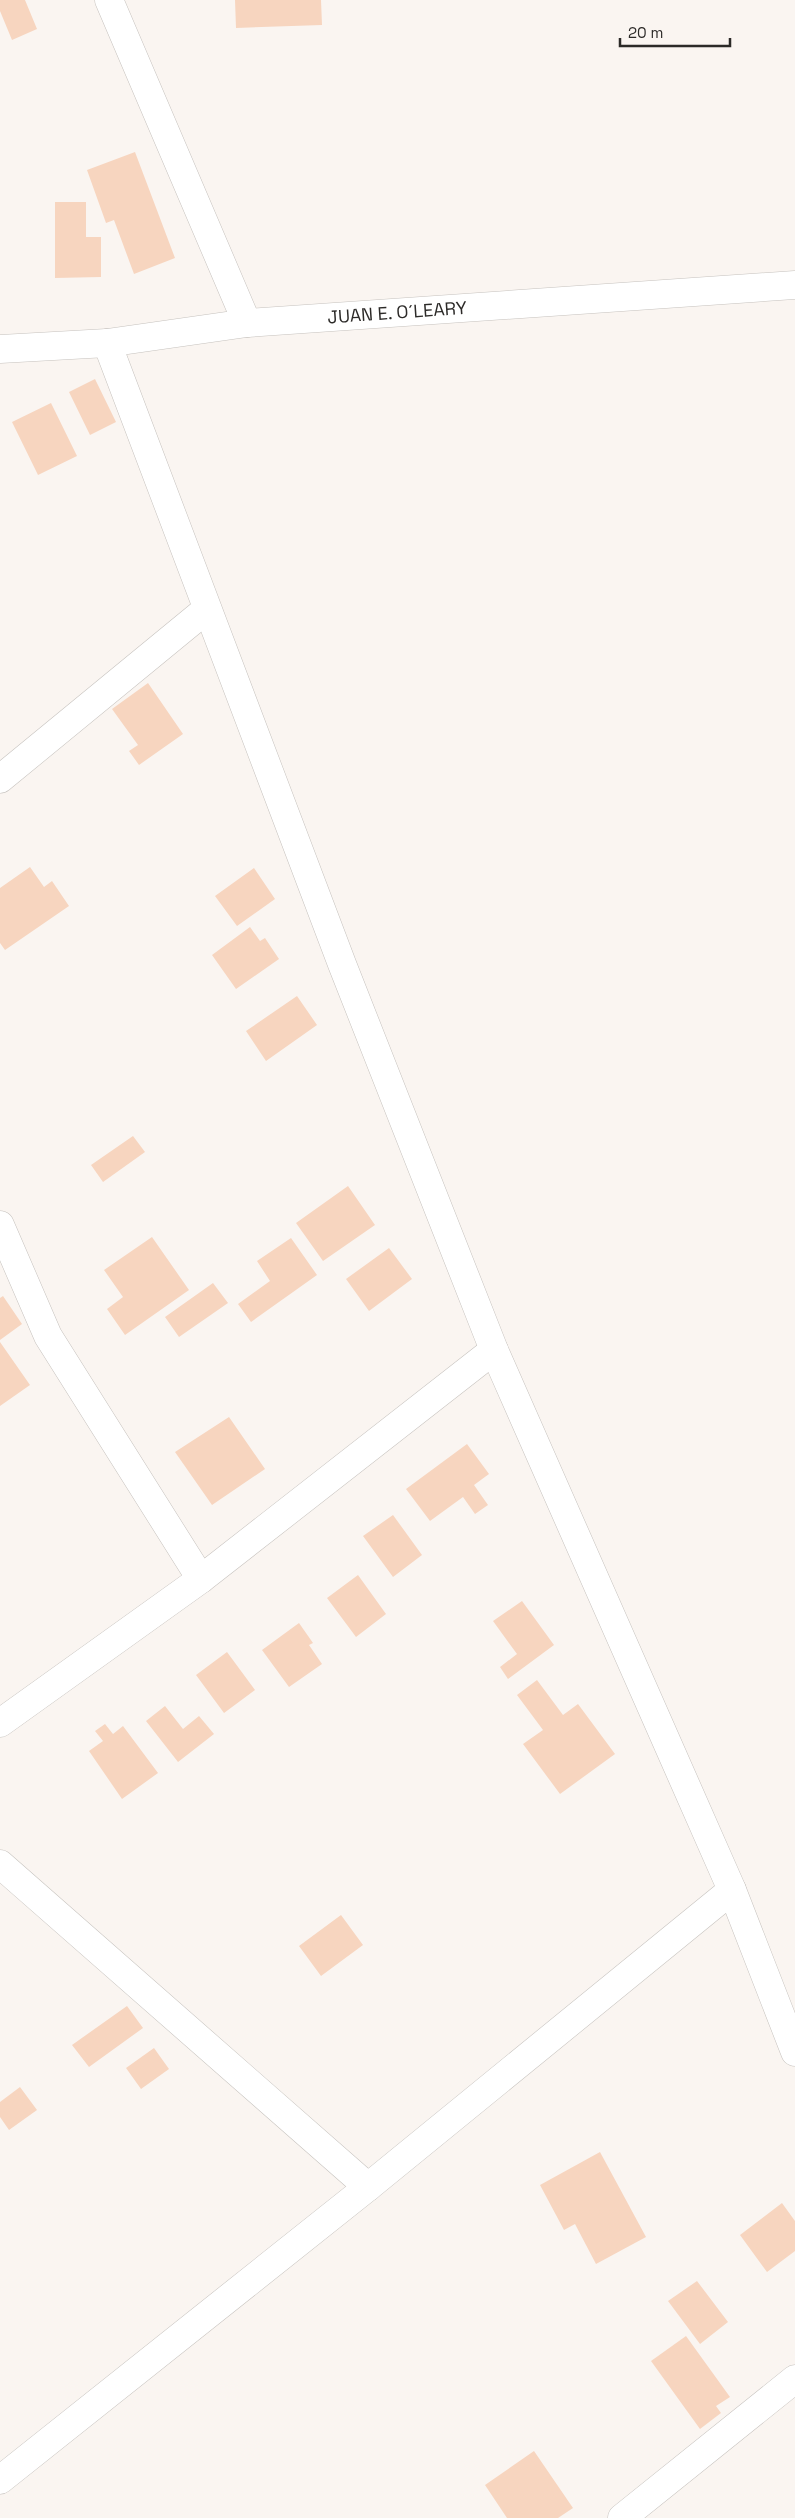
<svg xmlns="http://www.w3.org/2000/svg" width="795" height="2518" font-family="'Space Grotesk',sans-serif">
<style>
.building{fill:#f7d5bf}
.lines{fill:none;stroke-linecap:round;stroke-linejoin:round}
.minor-casing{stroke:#c6c2be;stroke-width:29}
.minor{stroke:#fff;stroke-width:28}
.labels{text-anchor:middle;stroke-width:4;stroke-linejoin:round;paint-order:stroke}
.street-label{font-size:18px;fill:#2c2a28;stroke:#faf5f1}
</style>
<rect width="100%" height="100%" fill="#faf5f1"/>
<!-- building -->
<path class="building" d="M0,0H25L37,29L12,40L0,11Z
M235,0H321L322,25L236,28Z
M135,152L175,258L134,274L114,220L106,223L87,170Z
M55,202H86V237H101V277L55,278Z
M95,379L116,422L90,435L69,392Z
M51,403L77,456L38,475L12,422Z
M148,683L183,734L139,765L129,751L138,745L112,709Z
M30,867L44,887L52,881L69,906L5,950L0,943V888Z
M254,868L275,899L237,926L215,896Z
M250,927L260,941L265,938L279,959L236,989L212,955Z
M297,996L317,1025L266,1061L246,1031Z
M133,1136L145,1152L103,1182L91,1165Z
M348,1186L375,1225L323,1261L296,1223Z
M152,1237L189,1290L125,1335L107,1309L123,1297L104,1270Z
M291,1238L317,1275L251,1322L238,1304L270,1281L257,1261Z
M389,1248L412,1279L369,1311L346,1279Z
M213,1283L228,1303L179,1337L165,1317Z
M3,1296L22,1324L0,1340V1298Z
M0,1342L30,1385L0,1406Z
M229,1417L265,1469L212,1505L175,1452Z
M467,1444L489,1474L474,1485L488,1505L475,1514L463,1497L430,1521L406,1489Z
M393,1515L422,1555L393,1577L363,1536Z
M358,1575L386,1614L356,1637L327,1598Z
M522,1601L554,1645L508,1679L500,1667L517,1654L493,1621Z
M299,1623L313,1643L309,1645L322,1664L289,1687L262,1650Z
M227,1652L255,1690L224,1713L196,1675Z
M537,1680L563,1715L578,1704L615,1754L560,1794L523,1744L543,1730L517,1695Z
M165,1706L183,1729L199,1716L214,1734L178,1762L146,1721Z
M105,1724L113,1734L123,1726L158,1773L122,1799L89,1751L103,1741L95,1731Z
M341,1915L363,1945L321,1976L299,1946Z
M127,2006L143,2028L89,2067L72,2045Z
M154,2048L169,2069L141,2089L126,2068Z
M20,2087L37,2110L9,2130L0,2117V2102Z
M600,2152L646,2237L596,2264L575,2224L564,2230L540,2185Z
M782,2203L795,2221V2251L767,2272L740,2235Z
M697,2281L728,2322L700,2344L668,2301Z
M686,2336L730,2397L716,2406L721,2413L700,2429L651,2361Z
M534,2451L573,2508L558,2518H507L485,2485Z"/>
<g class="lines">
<defs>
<g id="minor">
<path d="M109,0L247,323"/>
<path d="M107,343L342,964L494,1350L732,1890L795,2052"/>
<path id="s1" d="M0,349L107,343L247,323L795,285"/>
<path d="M0,779L207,609"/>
<path d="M0,1225L48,1336L201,1579"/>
<path d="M0,1723L201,1579L494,1350"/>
<path d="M0,1864L368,2187"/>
<path d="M0,2480L368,2187L732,1890"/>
<path d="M622,2518L795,2379"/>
</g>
</defs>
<!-- minor casing -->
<use href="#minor" class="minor-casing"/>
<!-- minor -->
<use href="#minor" class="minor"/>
</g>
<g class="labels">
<!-- street labels -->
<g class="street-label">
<text dy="6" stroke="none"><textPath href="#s1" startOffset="399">JUAN E. O´LEARY</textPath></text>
</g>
</g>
<!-- scale -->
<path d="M620 38v8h110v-8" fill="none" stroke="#2c2a28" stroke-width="2.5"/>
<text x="628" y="38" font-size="15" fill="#2c2a28" stroke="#faf5f1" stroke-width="4" paint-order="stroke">20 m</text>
</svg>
